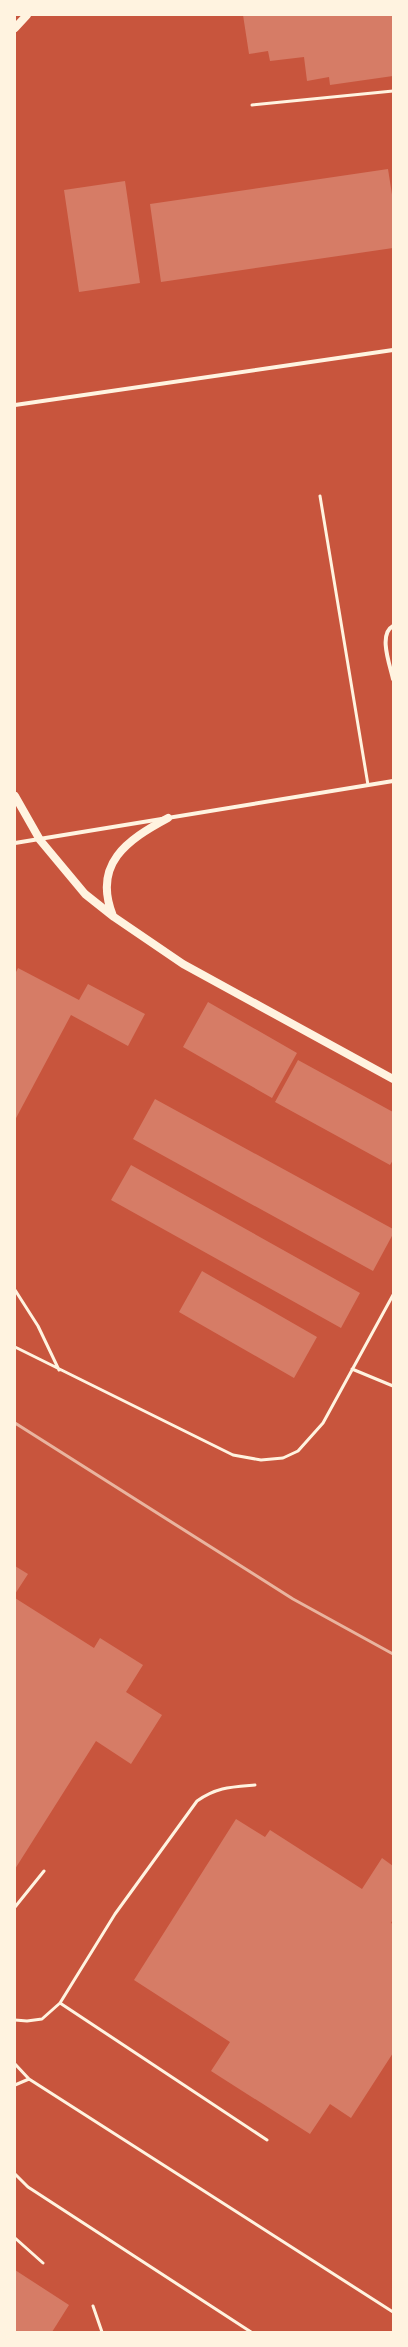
<svg xmlns="http://www.w3.org/2000/svg" width="408" height="2347" font-family="Lora,serif">
<style>
.building{fill:#d67c66}
.lines{fill:none;stroke-linecap:round;stroke-linejoin:round}
.service{stroke:#fff3e0;stroke-width:3}
.minor{stroke:#fff3e0;stroke-width:4}
.secondary{stroke:#fff3e0;stroke-width:8}
.rail{stroke:#e9b49f;stroke-width:3}
</style>
<rect width="100%" height="100%" fill="#c8553d"/>
<!-- building -->
<path class="building" d="M243,15H393V76L330,85L329,77L307,81L304,57L270,61L268,51L249,54Z
M388,169L393,201V248L161,282L150,204Z
M125,181L140,283L79,292L64,190Z
M18,968L79,1000L88,984L145,1014L128,1046L71,1015L15,1120V974Z
M208,1002L297,1053L272,1098L183,1047Z
M298,1060L393,1112V1160L390,1165L275,1102Z
M155,1099L393,1229V1234L373,1271L133,1139Z
M131,1165L360,1293L341,1328L111,1200Z
M202,1271L317,1337L294,1378L179,1312Z
M15,1566L28,1574L15,1594Z
M15,1598L94,1648L100,1638L143,1665L126,1692L162,1715L131,1764L96,1741L15,1869Z
M236,1819L265,1837L270,1830L362,1889L382,1858L393,1866V1919L391,1923L393,1924V2053L351,2118L330,2104L310,2134L211,2071L230,2042L134,1980Z
M15,2270L69,2305L52,2332H15Z"/>
<g class="lines">
<!-- service -->
<path class="service" d="M252,105L393,91
M320,496L368,785
M15,1290L38,1326L59,1370
M15,1347L233,1455L261,1460L283,1458L298,1451L323,1423L393,1295
M352,1369L393,1386
M15,1907L44,1871
M60,2003L267,2140
M15,2020L27,2021L42,2019L60,2003L115,1914L197,1801C217,1787 231,1787 255,1785
M15,2064L29,2079L393,2312
M15,2085L29,2079
M15,2174L28,2187L251,2332
M15,2238L43,2263
M93,2306L102,2332"/>
<!-- minor -->
<path class="minor" d="M15,405L393,350
M393,626C378,634 390,665 393,679
M15,843L393,781"/>
<!-- secondary -->
<path class="secondary" d="M15,28L27,15
M15,796L40,840L85,894L114,917L183,964L393,1079
M113,916C92,864 127,840 168,818"/>
<!-- rail -->
<path class="rail" d="M15,1423L293,1599L393,1654"/>
</g>
<!-- border -->
<rect width="408" height="2347" fill="none" stroke="#fff3e0" stroke-width="32"/>
</svg>
